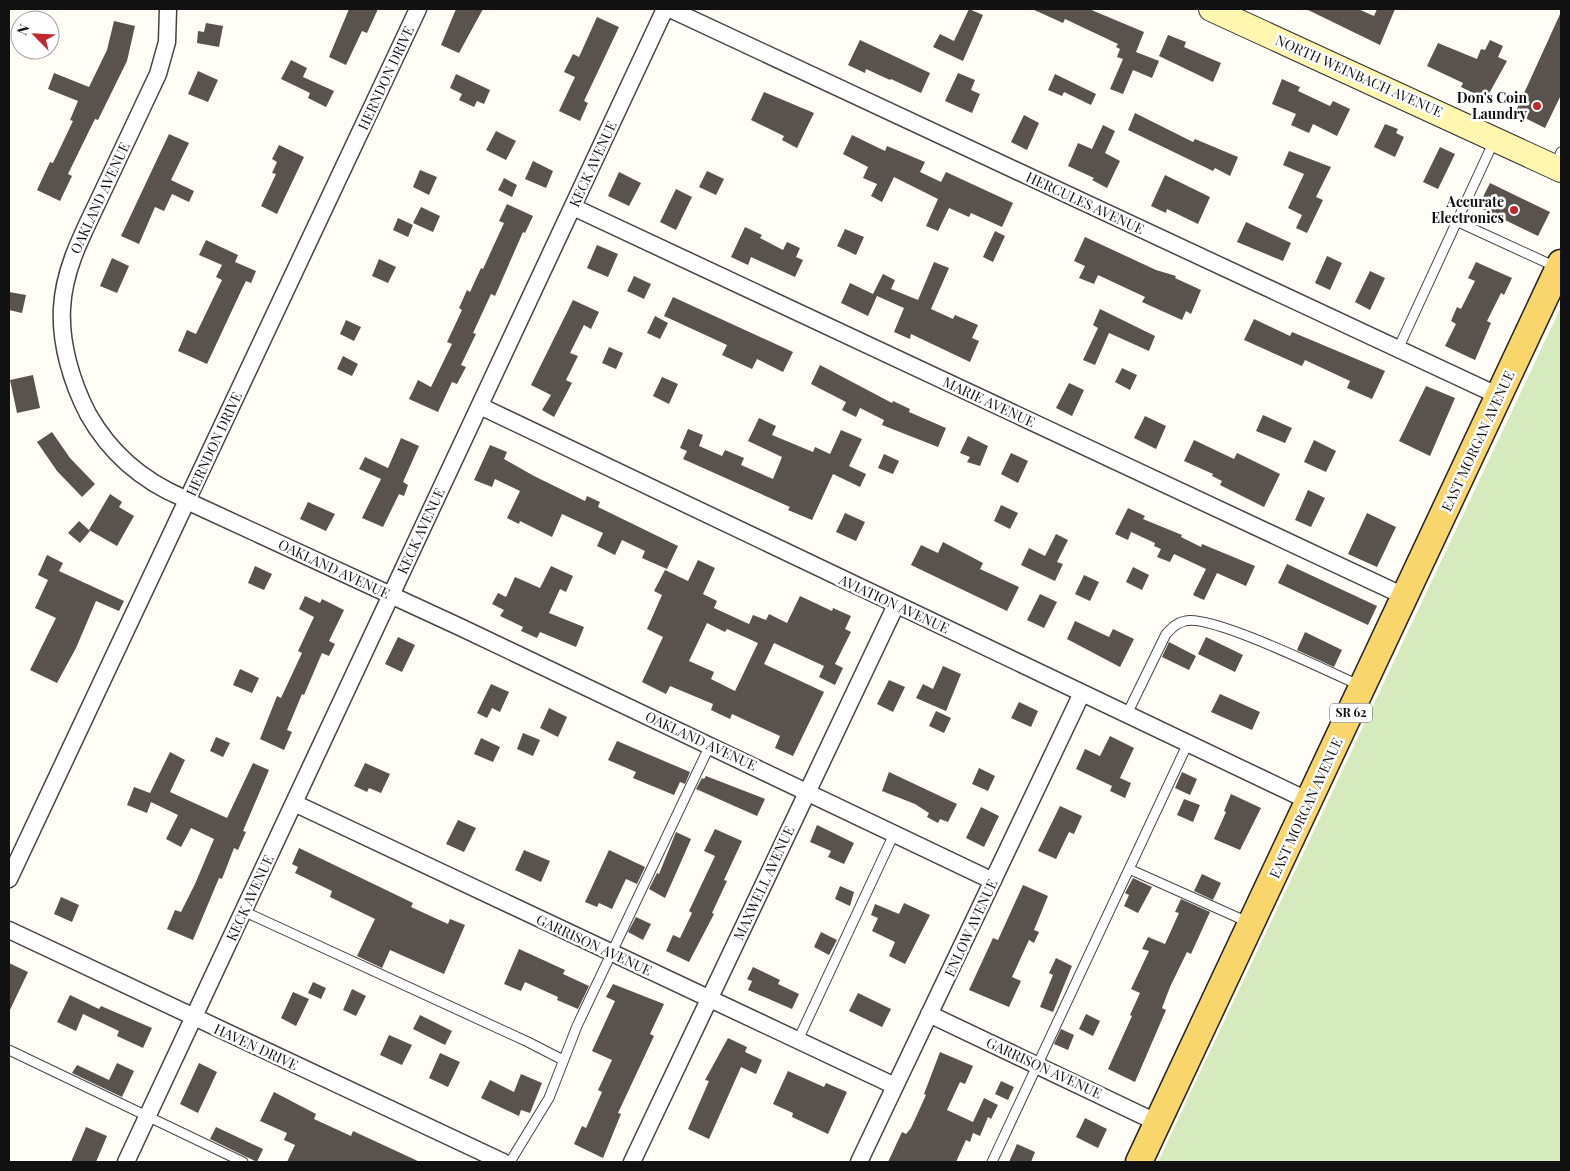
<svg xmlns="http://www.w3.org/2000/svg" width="1570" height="1171" font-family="'Playfair Display',serif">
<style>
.green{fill:#d5ebbd}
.building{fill:#5a524d;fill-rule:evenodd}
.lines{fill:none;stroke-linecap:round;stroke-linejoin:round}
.service-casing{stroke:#444;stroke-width:11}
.minor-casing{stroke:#444;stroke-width:19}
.secondary-casing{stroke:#333;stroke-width:26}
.primary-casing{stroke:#222;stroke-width:29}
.service{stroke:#fff;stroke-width:9}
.minor{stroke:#fff;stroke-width:16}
.secondary{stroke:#fff6b0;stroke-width:24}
.primary{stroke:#f9d66b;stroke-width:26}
.poi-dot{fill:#c4262e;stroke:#fff;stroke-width:2}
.labels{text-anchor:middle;stroke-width:5;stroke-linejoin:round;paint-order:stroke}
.shield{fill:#fff;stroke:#585858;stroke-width:1}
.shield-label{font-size:12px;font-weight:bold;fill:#111}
.street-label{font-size:14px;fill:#111;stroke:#fff}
.poi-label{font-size:14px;font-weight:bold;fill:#111;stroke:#fff;text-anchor:end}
</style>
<rect width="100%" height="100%" fill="#fffdf5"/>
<!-- green -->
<path class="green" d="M1561,307V1162H1158L1204,1064Z"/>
<!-- building -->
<path class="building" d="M349,9H378L367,33L362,31L346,65L329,57Z
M456,9H483L459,53L441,45Z
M969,9L983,15L963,61L933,47L940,34L954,41Z
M1032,9H1089L1144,32L1136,52L1159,61L1152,78L1133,70L1123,94L1110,89L1123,59L1117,57L1120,49L1116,47L1118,44L1065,19L1063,23Z
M1306,9H1358L1374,16L1377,9H1395L1380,45Z
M1561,12V95L1545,128L1515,113Z
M597,17L619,27L584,101L588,103L580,121L559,111L575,77L564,72L573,54L579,57Z
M114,21L135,26L127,61L98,120L95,119L90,129L68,174L72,176L60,201L37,190L50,162L53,163L73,121L70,120L78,101L48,89L54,73L89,87L107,50Z
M206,23L223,26L219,47L197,43L198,31L204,32Z
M1168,35L1186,42L1184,47L1221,63L1213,82L1159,56Z
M860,40L930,73L921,93L891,79L890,80L866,69L865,73L848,65Z
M1490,40L1503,46L1498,57L1507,61L1486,99L1461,87L1463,83L1427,66L1438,43L1477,59L1481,49L1485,50Z
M291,60L307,68L303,77L334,91L326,107L308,98L310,93L281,79Z
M198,71L218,80L208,102L188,94Z
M958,73L975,80L971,90L980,94L972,113L945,101Z
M456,74L490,90L484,104L477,101L474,107L459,100L462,94L450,88Z
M1055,74L1096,94L1091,105L1064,92L1062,96L1048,90Z
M1282,79L1300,87L1298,91L1330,106L1333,101L1350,109L1337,136L1313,124L1309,133L1291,125L1296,114L1272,104Z
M764,92L814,113L797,148L782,140L784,136L751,120Z
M1135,113L1193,142L1195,139L1238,157L1230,176L1215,168L1213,171L1128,130Z
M1024,115L1039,123L1027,150L1011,142Z
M1385,124L1398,129L1396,133L1404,137L1395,157L1374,147Z
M1103,125L1115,131L1105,153L1120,161L1107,188L1092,180L1094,178L1068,166L1078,143L1092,149Z
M496,131L516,141L506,160L486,150Z
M169,134L189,143L171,180L194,191L189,202L172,194L164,211L155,207L139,244L121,236Z
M852,135L885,151L887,146L925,162L920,172L941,182L946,172L1013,203L1002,227L971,213L969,217L949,208L938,231L926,226L938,199L894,177L882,202L871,196L877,184L863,178L868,167L843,154Z
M279,145L304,157L277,214L261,206L276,174L272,173L277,162L272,159Z
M1440,147L1455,154L1438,189L1423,182Z
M1289,151L1331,167L1316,197L1323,200L1307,233L1296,228L1302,215L1288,208L1304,174L1283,165Z
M533,161L553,171L546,188L525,179Z
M420,170L437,177L429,195L413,187Z
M707,171L724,179L716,195L699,187Z
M619,172L641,183L629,206L608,196Z
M1165,175L1210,197L1198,224L1167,209L1166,213L1151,206Z
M504,178L517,185L512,197L498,190Z
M1490,183L1550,212L1538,236L1478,207Z
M676,189L692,197L676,230L660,222Z
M507,204L533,216L525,233L523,232L495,296L491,294L473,333L476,334L461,365L466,367L457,384L452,382L438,412L409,399L418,380L431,387L452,344L447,342L462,310L459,308L467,290L470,292L481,268L483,269L504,223L499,221Z
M421,207L440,216L433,232L413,223Z
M398,218L413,225L408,237L393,230Z
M1246,222L1291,243L1283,261L1237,242Z
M745,227L762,235L760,238L783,250L787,242L800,248L796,257L803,260L795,277L751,257L748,265L731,257Z
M845,229L864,237L856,255L837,246Z
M995,231L1005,236L993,262L983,257Z
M1085,237L1156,270L1176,276L1175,278L1201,290L1191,314L1186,311L1182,320L1142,302L1145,297L1098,275L1094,284L1079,278L1085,266L1074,261Z
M206,240L238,255L235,262L256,271L251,283L246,281L242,289L207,364L178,351L187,330L196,334L222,280L216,277L222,265L199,255Z
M597,245L618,254L608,277L587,268Z
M1327,256L1342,263L1330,290L1315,283Z
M112,258L129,266L117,293L100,286Z
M379,259L396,267L388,283L372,276Z
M934,262L949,268L931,309L953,319L955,315L978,325L972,338L979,341L970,362L911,334L910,339L894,332L904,308L877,296L868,316L841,303L850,283L873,294L883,274L895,280L891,289L918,300Z
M1476,262L1512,278L1504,295L1501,293L1487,321L1491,323L1475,360L1445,346L1456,324L1451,321L1457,307L1461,309L1475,281L1468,278Z
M1370,271L1385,278L1370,310L1355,302Z
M634,276L651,284L644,299L627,291Z
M9,292L26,295L22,313L9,310Z
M673,297L793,352L783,372L757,359L752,369L722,355L727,345L664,316Z
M573,300L599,312L591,329L584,325L570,353L578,356L566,380L572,383L554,417L542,410L551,395L531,385Z
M1100,309L1155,336L1149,351L1109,333L1095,365L1083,360L1098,328L1093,325Z
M655,316L668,323L660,339L647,333Z
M1254,319L1290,336L1292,332L1385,371L1372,399L1347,388L1350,381L1305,360L1302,366L1244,340Z
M346,320L361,327L354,341L340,334Z
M609,347L623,353L616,369L602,363Z
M343,356L358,364L352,376L337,369Z
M820,365L892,403L893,401L910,409L909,412L946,428L938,447L882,425L884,420L860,408L856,417L842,410L846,402L811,384Z
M1122,368L1137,375L1130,390L1115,382Z
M33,375L40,408L17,413L10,380Z
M662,377L678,384L669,404L653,396Z
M1069,383L1084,390L1072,416L1056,408Z
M1426,386L1455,398L1430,456L1399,441Z
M1263,415L1292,428L1285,443L1256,431Z
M1145,416L1166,426L1156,449L1134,438Z
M759,418L776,426L772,435L813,452L815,447L830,454L841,430L862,439L849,466L866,474L860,487L833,474L812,520L788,510L790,507L683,459L687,451L680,448L688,429L703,435L699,446L722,456L725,450L744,458L741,465L773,479L782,457L748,441Z
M52,432L70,458L95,484L82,497L57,471L37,442Z
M968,436L988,446L980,466L967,462L970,457L960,453Z
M401,438L419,446L403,482L408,485L404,496L399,494L383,527L362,518L381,479L359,469L365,457L388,468Z
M1194,440L1234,459L1237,453L1280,474L1264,507L1220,485L1222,481L1212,476L1213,474L1184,461Z
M1314,440L1336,451L1326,472L1304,462Z
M490,445L507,452L504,459L534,476L585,501L587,496L600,502L598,507L678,546L667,569L642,558L645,551L622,540L615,555L597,546L603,533L562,514L552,537L520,521L519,524L507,518L520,491L495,479L492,487L474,480Z
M1011,453L1028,461L1018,483L1001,474Z
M884,454L899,461L893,474L878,468Z
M1308,490L1325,498L1311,527L1295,520Z
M110,494L122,502L119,507L134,516L117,546L89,530Z
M308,502L335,514L326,531L300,519Z
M1001,505L1018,513L1010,529L994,521Z
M1128,508L1145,516L1143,519L1182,535L1181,537L1201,547L1202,544L1255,566L1246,586L1217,573L1204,600L1193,595L1206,569L1174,554L1170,562L1157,557L1161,549L1154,546L1155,543L1131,532L1128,540L1115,534Z
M845,513L865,522L856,541L836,532Z
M1367,513L1396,527L1377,567L1348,554Z
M79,521L90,531L80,543L68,533Z
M1056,534L1068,540L1057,562L1063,564L1055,581L1021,565L1029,548L1045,556Z
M943,542L983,563L980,569L1019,587L1007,611L911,565L921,545L938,553Z
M47,555L63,563L59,571L124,601L119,611L96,601L76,648L57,683L30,670L56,618L35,608L48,580L38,575Z
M698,560L715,568L703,594L717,601L714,608L749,624L753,615L766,620L769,614L787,623L800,596L832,611L833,608L851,616L845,629L851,632L835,664L843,668L835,685L819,677L824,666L774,643L764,664L824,692L793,756L775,748L780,736L732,714L730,719L711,710L713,704L670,686L666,694L642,682L663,637L647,629L662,595L654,591L665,570L688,581ZM707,623L725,632L727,629L758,643L735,691L711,679L714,672L689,661Z
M1287,564L1377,606L1368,625L1278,583Z
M255,566L272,574L264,590L248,583Z
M551,566L573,576L566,592L560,589L549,613L584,627L576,647L540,632L537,638L521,631L523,627L500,616L504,610L492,604L498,593L506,597L515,577L540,588Z
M1133,567L1149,575L1142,590L1126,582Z
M1084,575L1099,582L1090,601L1075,594Z
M1040,594L1057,602L1044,628L1027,620Z
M305,596L320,603L322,599L344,610L329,641L335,644L329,656L322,653L304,695L302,694L287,730L292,732L284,750L260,739L277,696L281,698L302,653L298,651L314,617L299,609Z
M1075,621L1109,637L1113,629L1134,639L1120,667L1067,639Z
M1305,632L1342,650L1334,667L1297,650Z
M398,637L415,645L402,672L385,664Z
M1206,637L1243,655L1235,672L1198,654Z
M1169,642L1196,656L1189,670L1162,657Z
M943,666L961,674L946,711L916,698L923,684L933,689Z
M240,669L259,678L252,693L233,685Z
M889,680L905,687L893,712L877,704Z
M491,684L509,692L500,712L492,708L487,718L477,713Z
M1220,694L1260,712L1252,730L1211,712Z
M1019,702L1038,711L1031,727L1011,718Z
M549,708L567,717L558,737L540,728Z
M936,711L951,718L944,733L929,726Z
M523,733L540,740L533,756L517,749Z
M1110,736L1134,748L1120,778L1131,783L1125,798L1110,791L1112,786L1076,769L1085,749L1100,756Z
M216,737L230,743L223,757L210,751Z
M481,738L500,747L493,762L474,754Z
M617,741L690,772L685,784L680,782L674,795L633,778L636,772L608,760Z
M170,752L185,760L170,792L227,818L253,763L269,770L243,831L246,832L238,850L234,848L222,879L219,878L193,940L167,929L175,910L181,912L195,884L214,839L191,828L181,847L166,839L178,815L151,802L147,813L127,805L134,787L150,793Z
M365,763L390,774L381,793L369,788L367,792L354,786Z
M979,768L995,776L988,791L972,784Z
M889,772L957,804L948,822L940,819L938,823L927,817L929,813L915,804L882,791Z
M1182,772L1197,779L1190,795L1175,788Z
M706,776L765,799L757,816L696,789L702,778L704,779Z
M1231,794L1261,808L1240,850L1214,839L1226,812L1224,811Z
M1184,799L1200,805L1193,822L1177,815Z
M1060,806L1082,816L1074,834L1069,832L1056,859L1038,851Z
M981,807L999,816L984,847L966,838Z
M458,820L476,828L464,852L446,844Z
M817,825L854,843L844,864L828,857L831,851L810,842Z
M715,829L742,841L724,880L727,881L712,913L714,914L689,962L666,951L673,935L680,938L692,913L689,911L715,856L704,851Z
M676,832L691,839L665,898L649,889L657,873L659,874Z
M299,848L413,903L411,907L448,924L450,919L465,925L444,974L390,950L382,968L357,956L375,919L330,897L332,891L295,873L298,867L292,864Z
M524,850L550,861L541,882L515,870Z
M609,850L645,867L637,884L626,879L612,909L599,903L597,907L585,902Z
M1202,874L1221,883L1213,900L1194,891Z
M1133,878L1152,887L1138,913L1124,906L1129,895L1125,893Z
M1023,885L1048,896L1034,930L1039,932L1034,943L1029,940L1012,977L1021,981L1009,1007L969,990L993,938L998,940Z
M840,886L854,892L850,906L835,899Z
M61,897L79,905L72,922L54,914Z
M1181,899L1210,912L1191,954L1187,952L1170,987L1162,1008L1166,1010L1135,1082L1108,1069L1132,1016L1130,1015L1140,993L1131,989L1149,951L1142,949L1148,937L1165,944L1179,913L1175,912Z
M904,903L930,915L905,964L889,956L895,942L872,931L878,918L871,915L875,904L899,914Z
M636,917L651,924L643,940L628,932Z
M821,932L837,940L829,955L814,947Z
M519,949L565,970L563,974L589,986L578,1009L557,1000L558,997L525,982L521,991L504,984Z
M1056,958L1072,966L1053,1012L1040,1007L1053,975L1049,973Z
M9,963L28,972L9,1012Z
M753,967L780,980L778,984L799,994L792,1009L748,990L752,981L747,979Z
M313,982L326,988L321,999L308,993Z
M613,984L664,1004L650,1034L654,1036L648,1049L618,1113L621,1114L603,1158L574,1144L582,1126L586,1128L602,1092L598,1090L612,1060L592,1051L615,1001L606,997Z
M352,989L366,996L356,1016L343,1010Z
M293,992L309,999L296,1026L281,1018Z
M858,993L891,1009L882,1027L849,1011Z
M70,995L99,1009L101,1006L152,1028L143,1048L117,1036L119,1031L83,1014L76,1031L57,1022Z
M1086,1014L1100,1021L1093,1036L1079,1029Z
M420,1015L452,1031L445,1045L413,1029Z
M1061,1029L1074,1035L1068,1050L1054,1044Z
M389,1035L412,1045L402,1065L380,1055Z
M728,1038L747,1047L745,1052L762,1060L756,1074L741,1067L709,1139L688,1129L709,1081L705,1080Z
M940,1052L973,1066L965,1084L960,1082L947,1110L973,1122L984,1098L998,1105L991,1119L988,1117L980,1136L973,1133L970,1142L966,1140L956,1162H888L902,1132L906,1134L911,1128L926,1095L924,1094Z
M440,1053L460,1062L448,1087L429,1078Z
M117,1063L134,1071L122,1097L72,1073L77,1065L109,1080Z
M199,1063L217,1072L198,1113L180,1104Z
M788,1071L824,1087L826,1083L847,1092L828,1134L792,1117L793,1113L773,1104Z
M521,1074L542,1083L530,1113L521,1110L519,1116L481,1098L490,1080L514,1092Z
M1001,1081L1014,1087L1008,1100L995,1094Z
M274,1092L316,1114L314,1119L351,1136L353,1131L420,1162H287L295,1145L284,1140L287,1133L260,1121Z
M1085,1118L1107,1129L1098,1148L1076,1137Z
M86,1127L107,1136L96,1162H71Z
M216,1127L263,1149L257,1162L210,1139Z
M1017,1144L1035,1152L1031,1162H1009Z"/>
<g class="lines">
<defs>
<path id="service" d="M1555,166L1561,152
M1456,221L1556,267
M1398,349L1494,141
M1127,714L1166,634C1172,628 1176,623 1185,621C1212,614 1329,672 1361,686
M1129,869L1250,923
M243,911L528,1042L563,1060
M798,1040L894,834
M9,1050L243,1162
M510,1162L549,1098L577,1026L710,745
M992,1162L1188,743"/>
<path id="minor" d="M168,9L167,42L158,74C140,113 121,152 103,191C86,228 64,266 62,308C60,344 72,383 88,414C110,453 143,481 183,498L187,501L460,627L993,881
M670,9L1499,396
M573,207L1406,597
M480,406L1309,801
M294,803L895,1086
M9,879L418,9
M9,930L503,1162
M929,1014L1158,1123
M126,1162L665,9
M632,1162L896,605
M859,1162L1082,693"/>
<path id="secondary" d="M1211,9L1561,170"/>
<path id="primary" d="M1139,1162L1561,263"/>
</defs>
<!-- service casing -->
<use href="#service" class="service-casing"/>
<!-- minor casing -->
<use href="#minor" class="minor-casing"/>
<!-- secondary casing -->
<use href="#secondary" class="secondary-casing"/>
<!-- primary casing -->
<use href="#primary" class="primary-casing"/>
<!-- service -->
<use href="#service" class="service"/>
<!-- minor -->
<use href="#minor" class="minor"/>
<!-- secondary -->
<use href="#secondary" class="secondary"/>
<!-- primary -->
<use href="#primary" class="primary"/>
</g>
<!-- markers -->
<g class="poi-dot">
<circle cx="1537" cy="106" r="5"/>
<circle cx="1514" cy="210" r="5"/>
</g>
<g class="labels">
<!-- shield labels -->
<rect class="shield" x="1330" y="703.5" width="42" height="19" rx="4"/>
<g class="shield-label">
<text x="1351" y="717">SR 62</text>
</g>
<!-- street labels -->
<g class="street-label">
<text transform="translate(1359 76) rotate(24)" y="5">NORTH WEINBACH AVENUE</text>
<text transform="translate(386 78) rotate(-65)" y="5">HERNDON DRIVE</text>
<text transform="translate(593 164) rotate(-65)" y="5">KECK AVENUE</text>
<text transform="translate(100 198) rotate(-65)" y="5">OAKLAND AVENUE</text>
<text transform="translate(1085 203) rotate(25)" y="5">HERCULES AVENUE</text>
<text transform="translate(989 402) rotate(25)" y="5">MARIE AVENUE</text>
<text transform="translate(1478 441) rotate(-65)" y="5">EAST MORGAN AVENUE</text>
<text transform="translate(214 444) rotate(-65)" y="5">HERNDON DRIVE</text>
<text transform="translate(421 531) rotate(-65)" y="5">KECK AVENUE</text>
<text transform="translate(334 569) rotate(25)" y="5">OAKLAND AVENUE</text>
<text transform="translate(894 604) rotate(25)" y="5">AVIATION AVENUE</text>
<text transform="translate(701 741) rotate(25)" y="5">OAKLAND AVENUE</text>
<text transform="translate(1306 808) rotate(-65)" y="5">EAST MORGAN AVENUE</text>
<text transform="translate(764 883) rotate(-65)" y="5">MAXWELL AVENUE</text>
<text transform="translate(250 898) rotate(-65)" y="5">KECK AVENUE</text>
<text transform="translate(971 928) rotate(-65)" y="5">ENLOW AVENUE</text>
<text transform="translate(594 945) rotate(25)" y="5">GARRISON AVENUE</text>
<text transform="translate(256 1047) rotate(25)" y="5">HAVEN DRIVE</text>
<text transform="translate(1044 1068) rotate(25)" y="5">GARRISON AVENUE</text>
</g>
<!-- poi labels -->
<g class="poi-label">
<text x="1527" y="103">Don's Coin<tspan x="1527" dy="16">Laundry</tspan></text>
<text x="1504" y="207">Accurate<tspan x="1504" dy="16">Electronics</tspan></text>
</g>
</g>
<!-- border -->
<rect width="1570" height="1171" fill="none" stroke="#111111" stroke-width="20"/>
<!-- north arrow -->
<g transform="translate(35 35) rotate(294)"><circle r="24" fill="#ffffff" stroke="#a0a0a0"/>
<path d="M0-4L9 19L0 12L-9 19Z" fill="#c4262e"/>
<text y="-8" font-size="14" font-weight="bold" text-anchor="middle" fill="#111111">N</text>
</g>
</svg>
